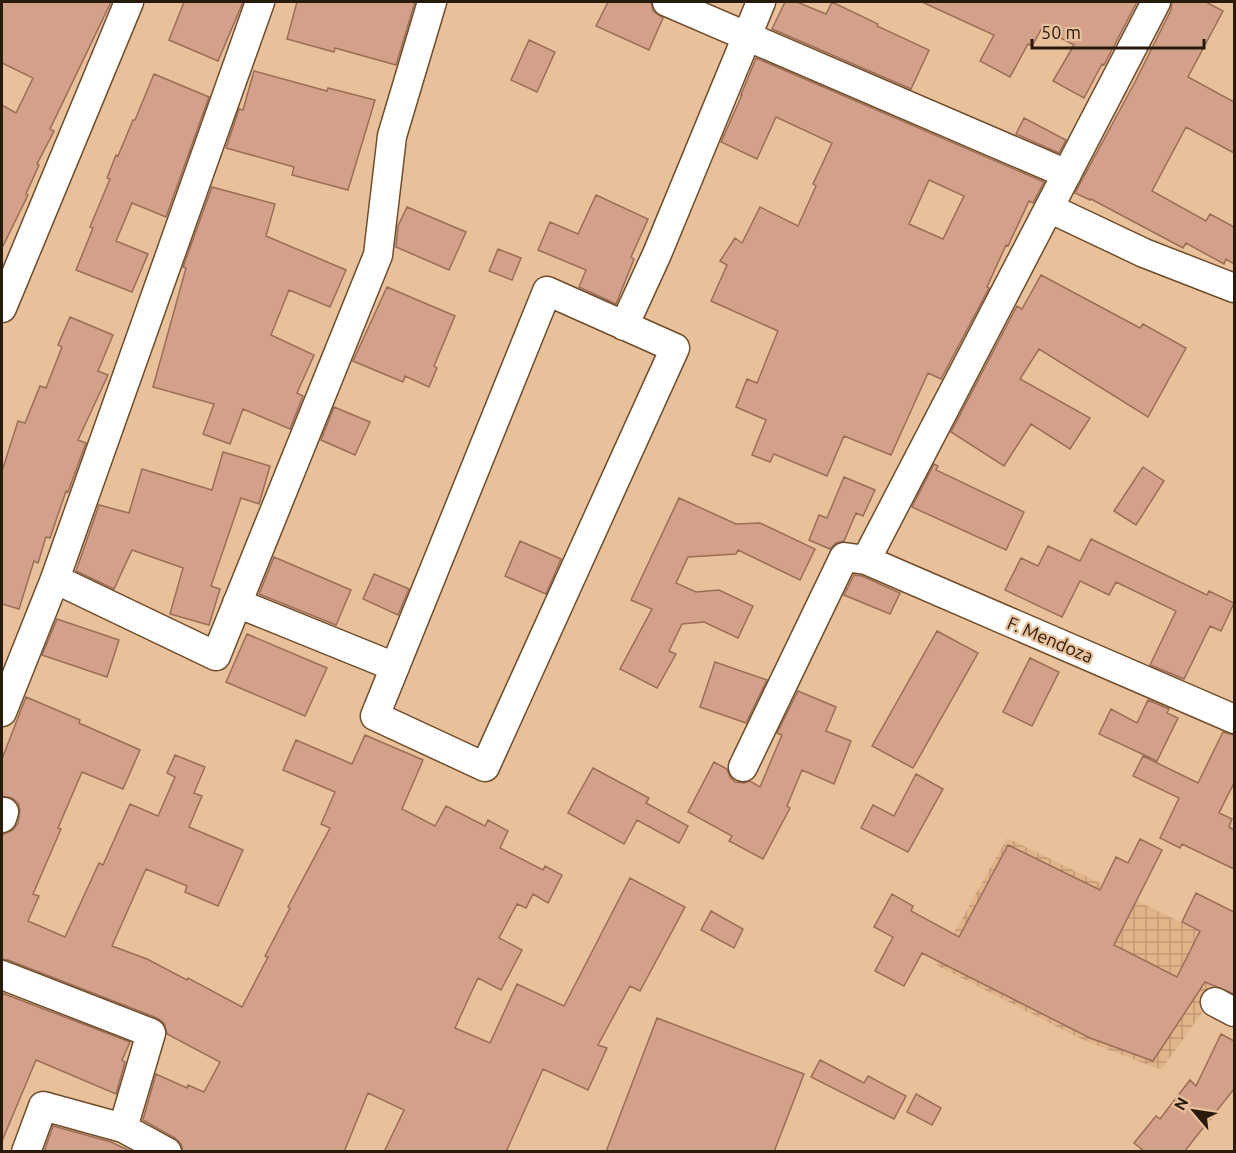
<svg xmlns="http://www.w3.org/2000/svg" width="1236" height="1153" font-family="Ubuntu,sans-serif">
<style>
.industrial{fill:url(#industrial-grid)}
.building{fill:#d3a18a;stroke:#9c6d57;stroke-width:1.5;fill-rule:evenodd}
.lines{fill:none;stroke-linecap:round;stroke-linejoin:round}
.minor-casing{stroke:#6f4d2a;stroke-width:31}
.minor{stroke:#fff;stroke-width:28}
.labels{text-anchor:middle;stroke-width:4.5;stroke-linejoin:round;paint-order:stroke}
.street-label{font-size:18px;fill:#291b0c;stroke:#e8c09a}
</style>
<defs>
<pattern id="industrial-grid" width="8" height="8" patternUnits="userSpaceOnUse" patternTransform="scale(1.5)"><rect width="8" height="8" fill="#e1b489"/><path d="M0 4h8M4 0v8" fill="none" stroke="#c19a75"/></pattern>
</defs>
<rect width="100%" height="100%" fill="#e8c09a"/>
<!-- industrial -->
<path class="industrial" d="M1007,838L1234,948V968L1161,1070L1083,1040L936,965Z"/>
<!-- building -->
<path class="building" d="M2,2H111L50,129L54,131L37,164L39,165L26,194L28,195L2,248V105L16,113L33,78L2,63Z
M184,2H243L218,61L169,40Z
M297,2H415L396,65L335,48L334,52L287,39Z
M608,2H651L653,11L663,18L649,50L596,26Z
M785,2H797L826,14L832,2L878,24L877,26L929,50L911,89L772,29Z
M922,2H1137L1104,65L1102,64L1084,98L1053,81L1074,45L1042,28L1032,46L1028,44L1010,77L980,61L994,35Z
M1172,2H1206L1223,11L1188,77L1234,102V153L1186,127L1152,191L1206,221L1210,214L1234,227V264L1226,259L1224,264L1186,243L1183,248L1091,199L1090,200L1075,193L1135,82L1171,10Z
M529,40L555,52L537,92L511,80Z
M756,58L1044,182L1033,203L1029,201L1008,246L1006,245L987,287L989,288L941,379L928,373L891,455L844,436L827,476L774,454L770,462L752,455L766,420L736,407L747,379L757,383L778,331L711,301L727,265L720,261L735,238L742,243L760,207L798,226L816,186L813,184L832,143L776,117L757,159L721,142L742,95H741ZM929,180L964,196L943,239L909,224Z
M254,71L327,91L328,88L375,100L348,190L292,175L294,167L226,148L239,109L243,110Z
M154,74L209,97L166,217L132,203L116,241L148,254L132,292L76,270L93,228L90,227L110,179L107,178L116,155L118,156L133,120H135Z
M1024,118L1066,140L1059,153L1016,134Z
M212,187L275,204L266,236L346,270L330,307L289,290L271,335L314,355L297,393L303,396L290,429L243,409L230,444L203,434L214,404L153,387L186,268L183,267Z
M596,195L648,219L631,257L634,259L616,304L579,287L586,270L538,250L550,222L578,234Z
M407,207L466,232L449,270L396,247L398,226Z
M498,249L521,258L512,280L489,271Z
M1041,275L1140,328L1143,324L1186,348L1148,417L1039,349L1020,379L1090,418L1070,449L1031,424L1004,466L951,432L1017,306L1022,309Z
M387,287L455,316L434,366L437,368L429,387L405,376L403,382L353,361Z
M70,317L113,335L98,371L108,375L78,440L86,443L68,492L66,491L50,538L46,537L38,563L34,561L19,609L2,604V471L18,421L25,423L40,386L46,388L62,347L58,345Z
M334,407L370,422L355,455L321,440Z
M223,452L270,466L259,504L241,498L211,586L220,589L209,625L170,614L183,568L132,550L114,589L76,571L99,505L129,513L142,469L212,490Z
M934,464L938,466L936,470L1024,512L1006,550L912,507Z
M1143,467L1164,481L1136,525L1114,511Z
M844,477L875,490L863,516L856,513L844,541L836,543L830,549L809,540L819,515L827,518Z
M679,498L736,524L760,523L815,549L800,580L738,550L736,554L688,557L676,583L696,592L719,590L753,606L738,638L704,622L682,624L669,651L676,654L657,688L620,669L652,609L631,600Z
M1091,539L1207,595L1209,591L1234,603L1221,631L1210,626L1184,679L1150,665L1176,611L1116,582L1109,595L1080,581L1062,617L1005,590L1021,558L1038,566L1048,546L1080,561Z
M520,541L561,559L546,594L505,576Z
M274,557L351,590L336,625L259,594Z
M374,574L409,589L398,615L363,599Z
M854,575L862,576L900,593L890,614L844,595Z
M57,619L119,640L107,677L42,655Z
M937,631L978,653L913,768L872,746Z
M247,634L327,668L305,716L226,682Z
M1030,658L1059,672L1032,726L1003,712Z
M715,662L767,680L746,723L700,707Z
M798,691L836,707L826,731L851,741L834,784L802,770L787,806L790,808L763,859L729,841L732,836L688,812L714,762L727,769L730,777L735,782L744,783L750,781L760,787L782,735L777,733Z
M26,697L80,720L79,723L140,750L123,789L82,772L58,828L61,829L33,894L39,896L28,921L65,937L99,863L103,865L130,804L158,816L175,777L167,773L175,755L205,767L194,793L202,796L189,827L243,850L218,906L185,892L187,886L146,869L112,946L147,959L187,980L188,978L242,1007L268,957L265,956L290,908L288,907L330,828L321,824L335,792L283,770L296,740L352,764L365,735L423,760L402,809L435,826L446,806L485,826L488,820L508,831L500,848L543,870L545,866L562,875L548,903L533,894L526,908L517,904L499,938L522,950L501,990L478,978L455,1028L490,1043L517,984L564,1006L630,878L685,907L640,991L630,986L598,1045L607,1048L588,1090L543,1069L506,1152H384L404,1110L368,1093L344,1152H183L181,1144L175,1138L143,1120L156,1074L187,1088L188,1085L204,1092L220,1062L167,1034L164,1023L157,1018L8,960L2,959V835L13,830L18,823L20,810L18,803L12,798L2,796V759Z
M1148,700L1169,709L1167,713L1178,718L1157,761L1099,734L1111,709L1137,723Z
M1223,732L1234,735V783L1219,813L1232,819L1229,827L1234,830V869L1182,844L1180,848L1160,838L1179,798L1133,776L1143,756L1198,783Z
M593,768L649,798L646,803L688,826L679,843L637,820L624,844L568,813Z
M916,774L943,789L908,852L861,828L873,805L894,816Z
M1140,839L1162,850L1114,945L1177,977L1200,931L1182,922L1196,893L1234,912V994L1205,982L1153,1061L1090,1038L922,953L904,986L875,971L893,937L874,927L892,894L913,906L911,911L959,937L1008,845L1100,890L1116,857L1128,863Z
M711,911L743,929L734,948L701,930Z
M2,993L130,1042L122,1060L125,1062L116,1094L36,1060L2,1141Z
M657,1018L804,1074L774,1152H606Z
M1221,1034L1234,1041V1089L1184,1152H1145L1134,1143L1156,1116L1160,1119L1190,1080L1196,1086Z
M820,1060L864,1083L868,1076L906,1096L894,1119L811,1077Z
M916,1094L941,1108L932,1125L907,1112Z
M53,1126L111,1142L132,1152H44Z"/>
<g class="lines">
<defs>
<path id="minor" d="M667,2L1067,174
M1049,208L1144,253L1234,288
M547,291L675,348L485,767L375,716Z
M2,308L129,2
M624,326L657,254L761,2
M866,560L1234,719
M55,579L216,656L378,255L392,136L432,2
M237,603L395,667
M2,712L55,579L260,2
M743,767L844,557L866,560L1156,2
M2,812H4L2,818
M2,975L151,1033L123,1128
M1215,1002L1234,1012
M26,1152L43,1106L123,1128L167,1152"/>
</defs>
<!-- minor casing -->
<use href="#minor" class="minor-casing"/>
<!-- minor -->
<use href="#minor" class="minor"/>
</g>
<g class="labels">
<!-- street labels -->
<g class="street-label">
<text transform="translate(1050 640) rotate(23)" y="6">F. Mendoza</text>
</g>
</g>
<!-- border -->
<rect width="1236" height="1153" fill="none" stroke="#291b0c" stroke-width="6"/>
<!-- north arrow -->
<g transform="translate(1194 1111) rotate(299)" stroke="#e8c09a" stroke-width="4.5" paint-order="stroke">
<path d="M0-4.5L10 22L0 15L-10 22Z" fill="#291b0c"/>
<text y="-9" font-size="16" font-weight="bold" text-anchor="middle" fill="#291b0c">N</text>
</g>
<!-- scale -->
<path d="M1032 39v9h172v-9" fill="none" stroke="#291b0c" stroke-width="3"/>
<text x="1041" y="39" font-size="18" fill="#291b0c" stroke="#e8c09a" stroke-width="4.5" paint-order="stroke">50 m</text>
</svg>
